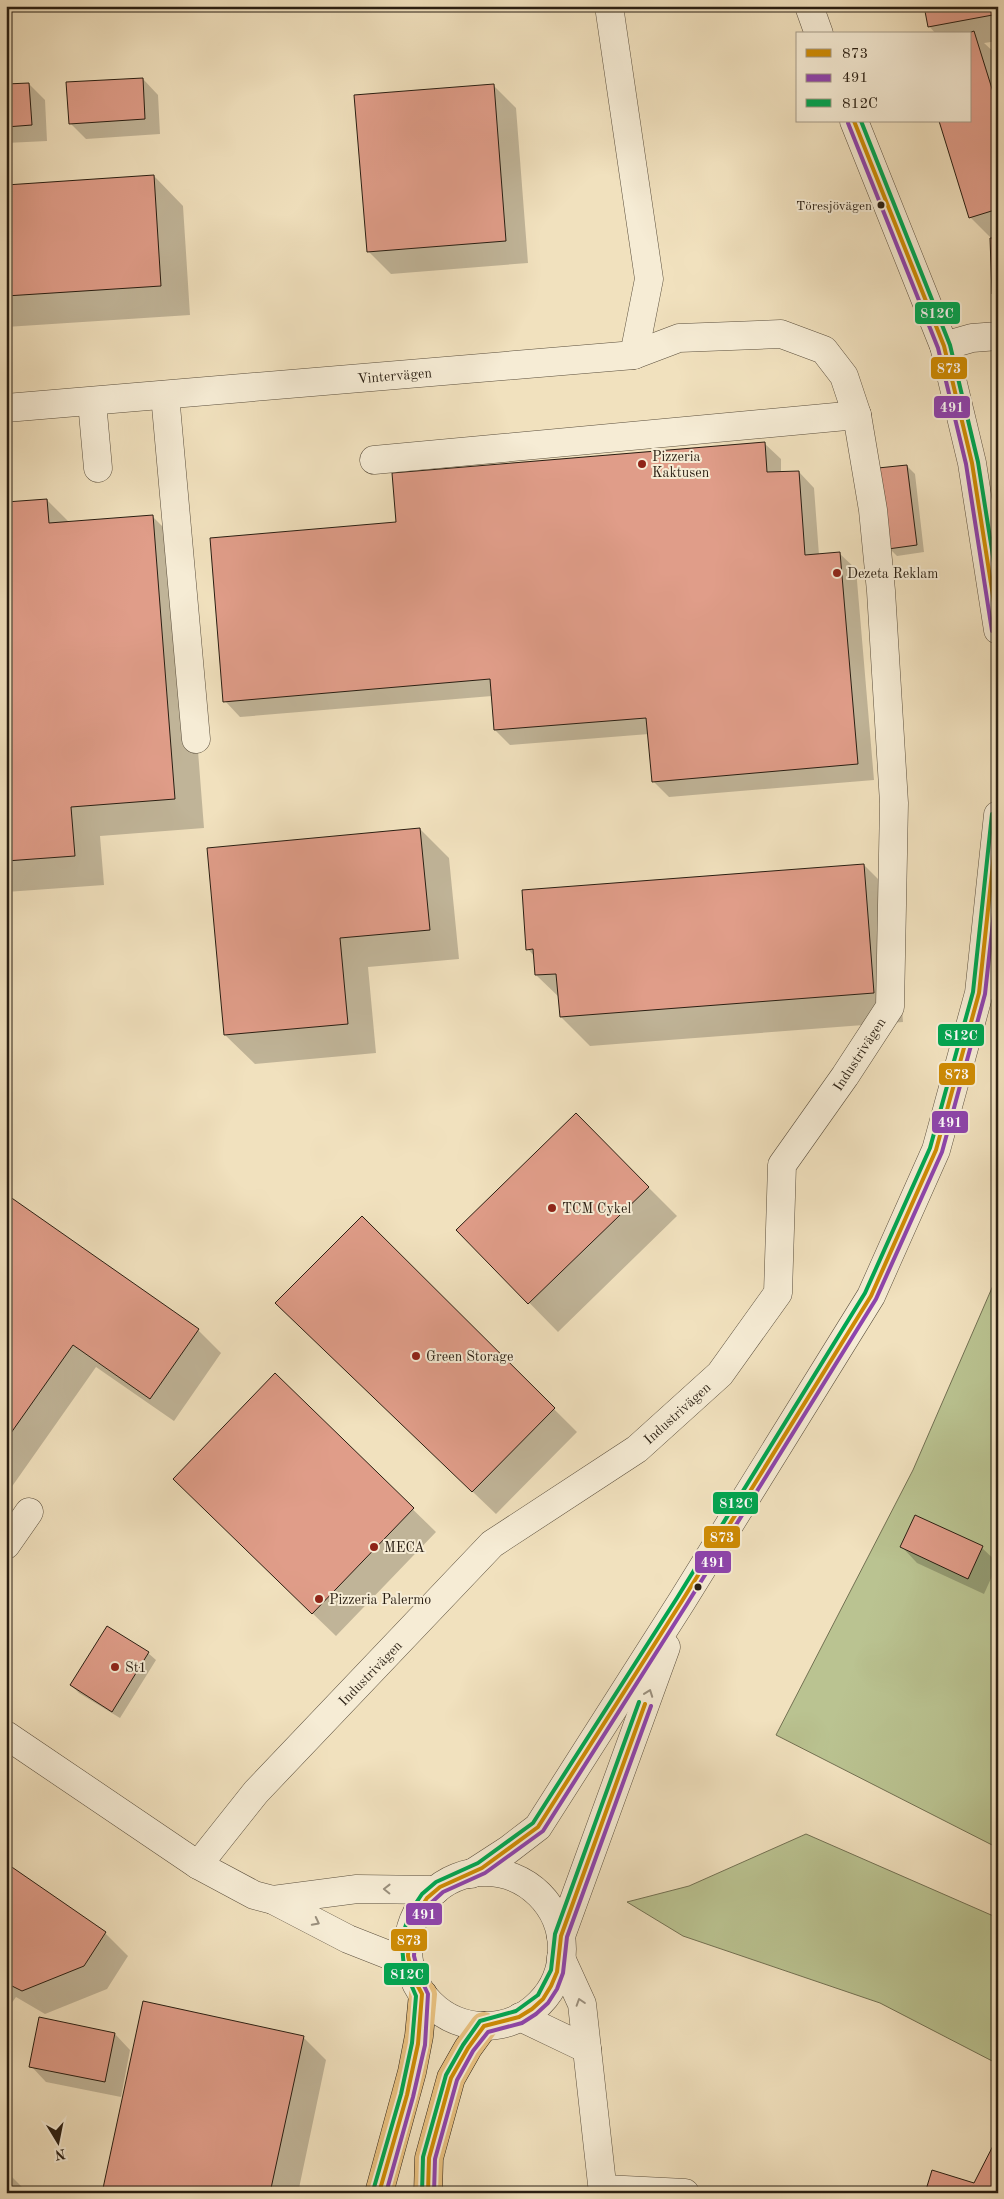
<svg xmlns="http://www.w3.org/2000/svg" width="1004" height="2199" font-family="'Old Standard TT',serif">
<style>
.green{fill:#bac391;stroke:#727052}
.shadow{fill:#0003}
.building{fill:#e09d89;stroke:#291e12}
.lines{fill:none;stroke-linecap:round;stroke-linejoin:round}
.minor-casing{stroke:#5b4f3d;stroke-width:29}
.highway-casing{stroke:#291e12;stroke-width:29}
.minor{stroke:#f6ecd5;stroke-width:28}
.highway{stroke:#e8c07f;stroke-width:28}
.bus-1-casing{stroke:#f6ecd5;stroke-width:8}
.bus-2-casing{stroke:#f6ecd5;stroke-width:8}
.bus-3-casing{stroke:#f6ecd5;stroke-width:8}
.bus-1{stroke:#ce8b04;stroke-width:4}
.bus-2{stroke:#8e44ad;stroke-width:4}
.bus-3{stroke:#00a651;stroke-width:4}
.oneway{stroke:#9a8f7d}
.bus-dot{fill:#291e12;stroke:#f6ecd5;stroke-width:2}
.poi-dot{fill:#8f2418;stroke:#f6ecd5;stroke-width:2}
.labels{text-anchor:middle;stroke-width:4;stroke-linejoin:round;paint-order:stroke}
.bus-label{font-size:13px;fill:#291e12;stroke:#f6ecd5;text-anchor:end}
.street-label{font-size:14px;fill:#291e12;stroke:#f6ecd5}
.poi-label{font-size:14px;fill:#291e12;stroke:#f6ecd5;text-anchor:start}
.line-badge{stroke:#f6ecd5;stroke-width:2}
.badge-label{font-size:14px;text-anchor:middle;font-weight:bold;fill:#fff}
</style>
<rect width="100%" height="100%" fill="#f1e1be"/>
<filter id="stains"><feTurbulence type="fractalNoise" baseFrequency=".004" numOctaves="4"/><feColorMatrix values="0 0 0 0 .2 0 0 0 0 .09 0 0 0 0 .02 0 0 0 .5 -.17"/></filter>
<radialGradient id="worn" r=".72"><stop offset=".6" stop-color="#630" stop-opacity="0"/><stop offset="1" stop-color="#630" stop-opacity=".3"/></radialGradient>
<!-- green -->
<path class="green" d="M998,1274V1848L776,1735L913,1470Z
M806,1834L998,1918V2064L880,2003L683,1936L627,1902L689,1886Z"/>
<!-- shadow -->
<path class="shadow" d="M998,6V41L984,43L998,56V297L994,293L991,238L970,217V34H936L929,26Z
M143,79L158,95L160,134L86,139L70,123Z
M29,84L45,100L47,141L6,143V85Z
M493,85L516,108L528,263L391,274L368,251Z
M154,176L183,206L190,315L6,327V186Z
M765,444L781,459V473L799,472L814,488L819,555L840,554L856,569L874,780L669,797L653,781L649,734L510,745L495,730L492,696L240,717L225,701L397,523Z
M907,466L915,474L924,552L897,556L889,548Z
M47,500L70,523L153,517L182,546L204,828L100,836L104,885L6,892V503Z
M420,829L449,858L459,959L368,967L376,1053L255,1064L225,1035Z
M864,865L893,894L903,1022L590,1046L561,1017L560,998L536,975L535,957L528,949Z
M605,1144L677,1216L558,1332L458,1230Z
M6,1195L198,1330L221,1353L174,1421L96,1367L6,1495Z
M362,1218L577,1432L496,1514L299,1326Z
M275,1375L436,1532L336,1636L197,1502Z
M916,1517L982,1548L998,1563L984,1594L917,1563L902,1547Z
M148,1653L156,1660L120,1718L79,1693L71,1685Z
M6,1865L105,1933L128,1956L107,1989L45,2014L16,1997L6,2011Z
M115,2034L130,2050L121,2097L46,2082L31,2066Z
M303,2037L326,2060L298,2193H104Z
M6,2172L8,2173L28,2193H6Z"/>
<!-- building -->
<path class="building" d="M924,6H998V14L928,27Z
M974,31L998,108V209L969,218L939,121H970V34H966Z
M143,78L145,119L69,124L66,82Z
M29,83L32,125L6,127V84Z
M494,84L506,241L367,252L354,95Z
M154,175L161,286L6,296V185Z
M990,238H998V293L992,294Z
M765,442L767,472L799,471L805,555L840,552L858,764L652,782L646,718L494,730L490,679L223,702L210,538L396,522L392,473Z
M907,465L917,545L888,549L878,468Z
M47,499L49,523L153,515L175,799L71,807L75,856L6,861V502Z
M420,828L430,930L340,938L348,1024L224,1035L207,848Z
M864,864L874,993L560,1017L556,974L535,975L533,949L526,950L522,890Z
M576,1113L649,1187L528,1304L456,1230Z
M6,1194L199,1329L150,1399L73,1345L6,1440Z
M362,1216L555,1408L472,1492L275,1303Z
M275,1373L414,1508L312,1614L173,1479Z
M915,1515L983,1546L968,1579L900,1547Z
M107,1626L149,1652L112,1712L70,1685Z
M6,1863L106,1932L84,1966L22,1991L6,1983Z
M143,2001L304,2036L270,2193H102Z
M39,2017L115,2033L105,2082L29,2067Z
M998,2136V2193H925L932,2170L974,2183Z"/>
<g class="lines">
<defs>
<g id="minor">
<path d="M609,6L649,279L634,355"/>
<path d="M809,6L819,34"/>
<path d="M854,121L944,346L972,463L998,630"/>
<path d="M944,346L972,338L998,336"/>
<path d="M165,395L196,739"/>
<path d="M92,402L98,468"/>
<path id="s1" d="M6,408L634,355L679,338L781,334L824,350L844,376L857,415L873,510L881,591L894,803L890,1007L845,1076L782,1165L778,1293L720,1374L637,1449L492,1544L256,1792L198,1865"/>
<path d="M374,460L857,415"/>
<path d="M6,1545L29,1512"/>
<path d="M6,1735L198,1865L254,1895L273,1900L348,1939L409,1963"/>
<circle cx="485" cy="1949" r="77"/>
<path d="M471,1874L508,1850L538,1827L682,1601L871,1296L936,1150L979,993L998,815"/>
<path d="M273,1900L357,1889L436,1890"/>
<path d="M561,1936L666,1647"/>
<path d="M561,1958L582,2004L603,2193"/>
<path d="M520,2017L587,2049"/>
<path d="M604,2189L685,2193"/>
</g>
<path id="highway" d="M379,2193L412,2072L419,2036L423,1994
M428,2193L429,2158L451,2078L468,2048L484,2026"/>
</defs>
<!-- minor casing -->
<use href="#minor" class="minor-casing"/>
<!-- highway casing -->
<use href="#highway" class="highway-casing"/>
<!-- minor -->
<use href="#minor" class="minor"/>
<!-- highway -->
<use href="#highway" class="highway"/>
<defs>
<path id="bus-1" d="M854,121L944,346L972,463L998,628
M379,2193L407,2095L418,2044L422,1994L413,1977L408,1956L409,1935L416,1915L427,1898L440,1887L482,1868L538,1827L682,1601L871,1296L936,1150L979,993L998,817
M428,2193L429,2158L451,2078L468,2048L484,2026L519,2017L532,2009L543,1999L551,1986L557,1972L561,1936L645,1704"/>
<path id="bus-2" d="M848,123L938,348L966,464L992,631
M386,2193L413,2097L425,2045L428,1994L419,1975L414,1956L415,1936L421,1918L432,1902L443,1892L485,1873L543,1831L687,1604L876,1299L942,1152L985,994L998,876
M434,2193L435,2159L457,2080L473,2051L488,2032L522,2023L536,2014L548,2003L557,1989L563,1973L567,1937L651,1706"/>
<path id="bus-3" d="M861,121L950,345L978,462L998,588
M373,2191L401,2094L412,2043L416,1996L404,1968L402,1946L403,1934L410,1912L422,1894L436,1882L478,1863L533,1823L677,1598L865,1293L930,1148L973,992L992,814
M422,2193L423,2157L446,2075L463,2045L480,2021L516,2011L538,1995L551,1970L555,1934L639,1702"/>
</defs>
<!-- bus-1 casing -->
<use href="#bus-1" class="bus-1-casing"/>
<!-- bus-2 casing -->
<use href="#bus-2" class="bus-2-casing"/>
<!-- bus-3 casing -->
<use href="#bus-3" class="bus-3-casing"/>
<!-- bus-1 -->
<use href="#bus-1" class="bus-1"/>
<!-- bus-2 -->
<use href="#bus-2" class="bus-2"/>
<!-- bus-3 -->
<use href="#bus-3" class="bus-3"/>
</g>
<!-- one-way arrows -->
<defs><path id="oneway-chevron" d="M-2-3.5L2.5 0L-2 3.5" fill="none" stroke-width="1.6" stroke-linecap="round" stroke-linejoin="round" transform="scale(1.25)"/></defs>
<g class="oneway">
<use href="#oneway-chevron" transform="translate(649 1693) rotate(-70)"/>
<use href="#oneway-chevron" transform="translate(387 1889) rotate(-179)"/>
<use href="#oneway-chevron" transform="translate(316 1922) rotate(27)"/>
<use href="#oneway-chevron" transform="translate(580 2002) rotate(-108)"/>
</g>
<!-- markers -->
<g class="bus-dot">
<circle cx="881" cy="205" r="4.5"/>
<circle cx="698" cy="1587" r="4.5"/>
</g>
<g class="poi-dot">
<circle cx="642" cy="464" r="5"/>
<circle cx="837" cy="573" r="5"/>
<circle cx="552" cy="1208" r="5"/>
<circle cx="416" cy="1356" r="5"/>
<circle cx="374" cy="1547" r="5"/>
<circle cx="319" cy="1599" r="5"/>
<circle cx="115" cy="1667" r="5"/>
</g>
<g class="labels">
<!-- bus labels -->
<g class="bus-label">
<text x="872" y="210">Töresjövägen</text>
</g>
<!-- street labels -->
<g class="street-label">
<text dy="5" stroke="none"><textPath href="#s1" startOffset="390">Vintervägen</textPath></text>
<text transform="translate(859 1054) rotate(-57)" y="5">Industrivägen</text>
<text transform="translate(677 1413) rotate(-42)" y="5">Industrivägen</text>
<text transform="translate(370 1673) rotate(-46)" y="5">Industrivägen</text>
</g>
<!-- poi labels -->
<g class="poi-label">
<text x="652" y="461">Pizzeria<tspan x="652" dy="16">Kaktusen</tspan></text>
<text x="847" y="578">Dezeta Reklam</text>
<text x="562" y="1213">TCM Cykel</text>
<text x="426" y="1361">Green Storage</text>
<text x="384" y="1552">MECA</text>
<text x="329" y="1604">Pizzeria Palermo</text>
<text x="125" y="1672">St1</text>
</g>
</g>
<g class="line-badge">
<rect x="914" y="301" width="47" height="24" rx="5" fill="#00a651"/>
<rect x="930" y="356" width="38" height="24" rx="5" fill="#ce8b04"/>
<rect x="933" y="395" width="38" height="24" rx="5" fill="#8e44ad"/>
<rect x="937" y="1023" width="48" height="24" rx="5" fill="#00a651"/>
<rect x="938" y="1062" width="38" height="24" rx="5" fill="#ce8b04"/>
<rect x="931" y="1110" width="38" height="24" rx="5" fill="#8e44ad"/>
<rect x="712" y="1491" width="47" height="24" rx="5" fill="#00a651"/>
<rect x="703" y="1525" width="38" height="24" rx="5" fill="#ce8b04"/>
<rect x="694" y="1550" width="38" height="24" rx="5" fill="#8e44ad"/>
<rect x="405" y="1902" width="38" height="24" rx="5" fill="#8e44ad"/>
<rect x="390" y="1928" width="38" height="24" rx="5" fill="#ce8b04"/>
<rect x="383" y="1962" width="47" height="24" rx="5" fill="#00a651"/>
</g>
<g class="badge-label">
<text x="937" y="318">812C</text>
<text x="949" y="373">873</text>
<text x="952" y="412">491</text>
<text x="961" y="1040">812C</text>
<text x="957" y="1079">873</text>
<text x="950" y="1127">491</text>
<text x="736" y="1508">812C</text>
<text x="722" y="1542">873</text>
<text x="713" y="1567">491</text>
<text x="424" y="1919">491</text>
<text x="409" y="1945">873</text>
<text x="407" y="1979">812C</text>
</g>
<!-- margin -->
<rect width="1004" height="2199" fill="none" stroke="#f1e1be" stroke-width="25"/>
<rect x="8" y="8" width="989" height="2184" fill="none" stroke="#291e12" stroke-width="2.5"/>
<rect x="12" y="12" width="979" height="2174" fill="none" stroke="#291e12"/>
<!-- legend -->
<rect x="796" y="32" width="175" height="90" fill="#f6ecd5" stroke="#a49a87"/>
<rect x="806" y="49" width="25" height="8" fill="#ce8b04" stroke="#a49a87"/>
<text x="842" y="58" font-size="15" fill="#291e12">873</text>
<rect x="806" y="74" width="25" height="8" fill="#8e44ad" stroke="#a49a87"/>
<text x="842" y="82" font-size="15" fill="#291e12">491</text>
<rect x="806" y="99" width="25" height="8" fill="#00a651" stroke="#a49a87"/>
<text x="842" y="108" font-size="15" fill="#291e12">812C</text>
<!-- north arrow -->
<g transform="translate(58 2142) rotate(170)" stroke="#f6ecd5" stroke-width="4" paint-order="stroke">
<path d="M0-4L9 19L0 12L-9 19Z" fill="#291e12"/>
<text y="-8" font-size="14" font-weight="bold" text-anchor="middle" fill="#291e12">N</text>
</g>
<rect width="100%" height="100%" filter="url(#stains)"/>
<rect width="100%" height="100%" fill="url(#worn)"/>
</svg>
